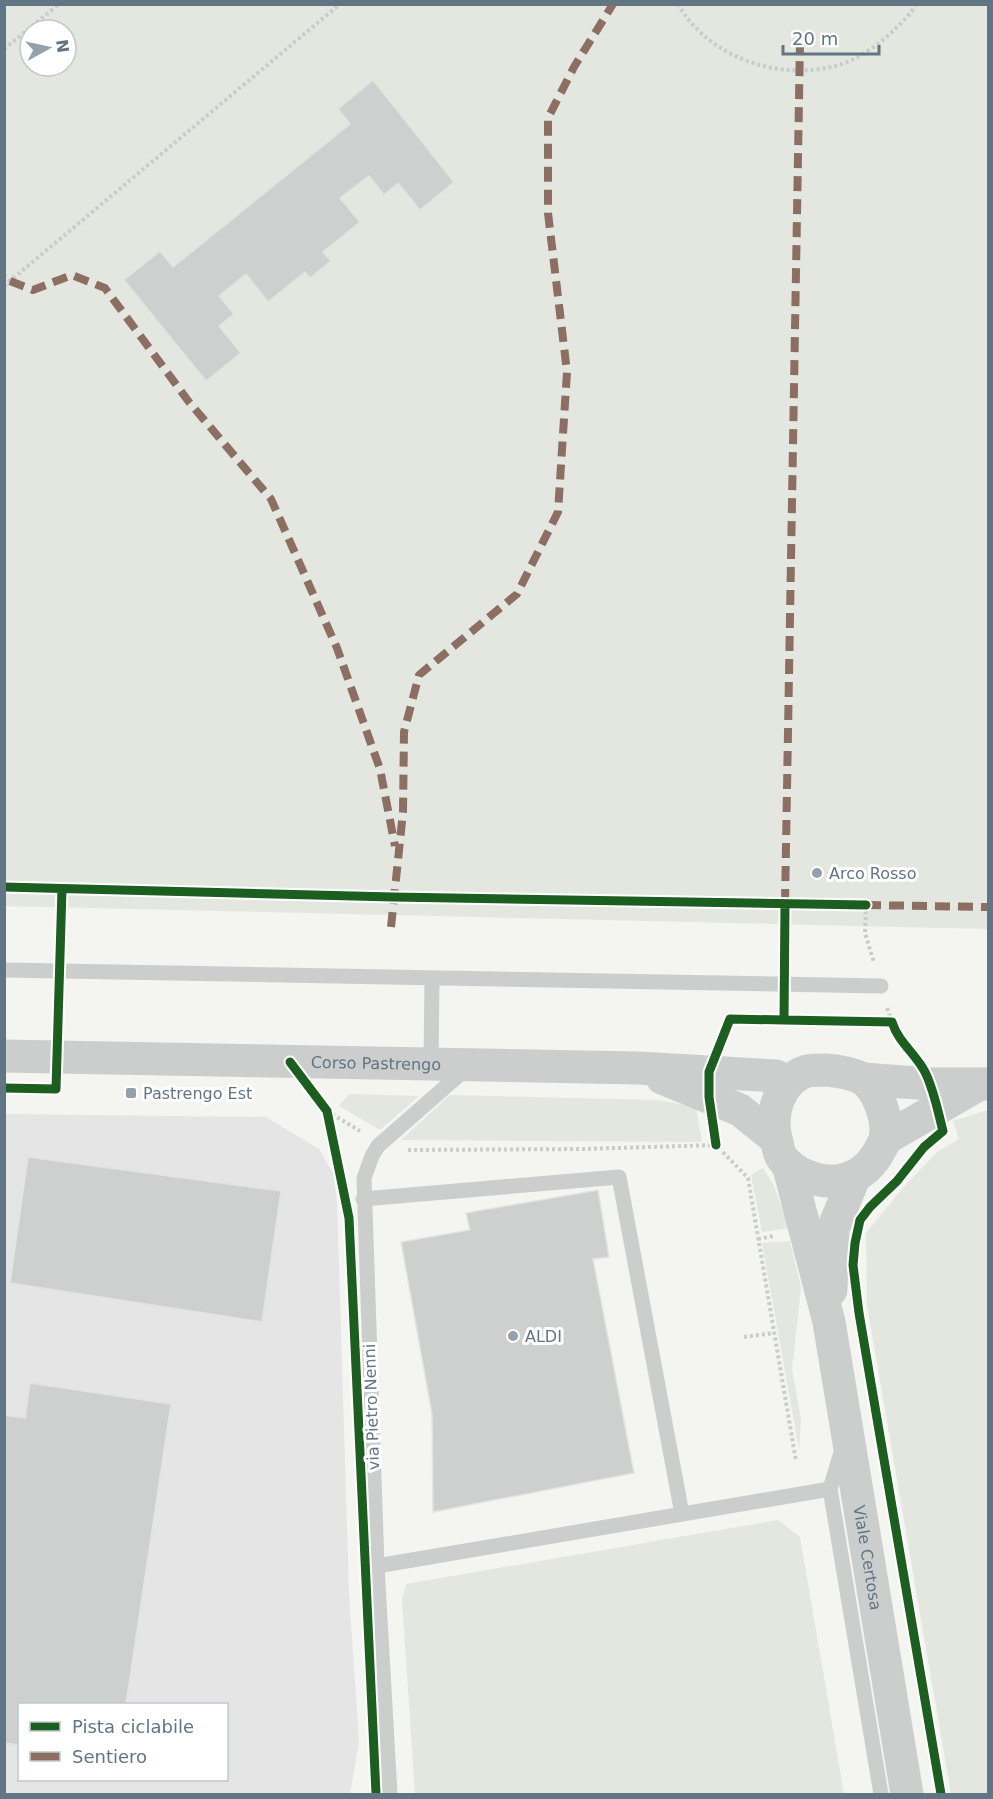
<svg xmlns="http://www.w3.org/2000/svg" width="993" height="1799" font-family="'DejaVu Sans',sans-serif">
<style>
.built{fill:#e4e5e4;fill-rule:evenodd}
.green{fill:#e3e7df;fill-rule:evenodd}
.building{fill:#ced0cf;stroke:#e3e3e1;stroke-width:1.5}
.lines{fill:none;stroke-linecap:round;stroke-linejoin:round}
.path{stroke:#cacbcb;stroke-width:4;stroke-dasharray:3 3;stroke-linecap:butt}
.service{stroke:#cccece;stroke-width:15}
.tertiary{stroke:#cccece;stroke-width:33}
.quiet{stroke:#8d6e63;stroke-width:8;stroke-dasharray:15 8;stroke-linecap:butt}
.cycleway-casing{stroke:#fff;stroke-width:13}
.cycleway{stroke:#1b5e20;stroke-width:9}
.poi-dot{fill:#94a1aa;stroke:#fff;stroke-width:2}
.labels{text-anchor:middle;stroke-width:6;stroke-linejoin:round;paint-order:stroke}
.poi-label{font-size:16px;fill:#617584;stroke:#fff;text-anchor:start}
.street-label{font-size:16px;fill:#617584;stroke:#fff}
</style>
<rect width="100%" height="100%" fill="#f4f4f1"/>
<!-- built -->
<path class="built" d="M5,1114L266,1117L319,1149L333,1173L337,1201L349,1594L359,1741L350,1794H5ZM20,1704H226V1780H20Z"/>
<!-- green -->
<path class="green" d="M5,5H988V929L5,906ZM30,30H66V66H30Z
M349,1094L419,1096L380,1130L339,1106Z
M450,1095L658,1100L696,1107L702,1142L401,1140Z
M988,1110V1794H951L867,1305L866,1233L902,1189L937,1152L959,1139L953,1121Z
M763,1168L774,1186L789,1228L762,1232L751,1175Z
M790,1241L801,1288L792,1369L801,1420L799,1450L762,1243Z
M778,1520L800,1537L844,1794H415L402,1600L406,1584Z"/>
<!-- building -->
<path class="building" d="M373,80L454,182L420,210L398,183L384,195L369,176L340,198L360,222L323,252L331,261L310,278L305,272L268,302L246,274L219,296L234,314L219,326L241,353L206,381L124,280L160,251L173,267L350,124L338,109Z
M28,1157L281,1191L262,1322L10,1283Z
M598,1190L609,1257L593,1259L634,1473L433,1512L432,1414L401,1242L470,1230L466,1213Z
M30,1383L171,1404L126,1704H20V1745L4,1743V1415L25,1418Z"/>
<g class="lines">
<!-- path -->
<path class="path" d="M678,4C709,59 783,83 842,64C862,57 881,43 895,29C903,21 911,14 916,4
M4,49L59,4
M4,275L10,281
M4,286L340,4
M866,905L865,933L874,963
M887,1008L892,1022
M327,1111L360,1131
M408,1150L584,1149L716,1145L748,1178L796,1461
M758,1239L774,1236
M744,1337L774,1333"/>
<!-- service -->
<path class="service" d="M4,970L881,986
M431,1064L432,978
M363,1199L619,1177L682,1514
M842,1449L830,1489L881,1794
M377,1566L830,1489
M390,1794L377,1566L364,1178L372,1156L378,1146L467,1068"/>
<!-- tertiary -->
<g class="tertiary">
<path id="s1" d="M4,1056L638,1068L776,1076L789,1082"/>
<path d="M826,1070C838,1071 850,1073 861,1078C878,1088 889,1120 885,1139C884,1144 879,1151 877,1155C859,1183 830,1187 802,1174C795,1170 784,1163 781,1156C778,1151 778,1144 776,1139C770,1113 779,1080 807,1071C813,1070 820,1070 826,1070Z"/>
<path d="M662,1078L740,1110L776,1139"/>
<path d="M863,1079L930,1084H988"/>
<path d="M885,1139L978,1085"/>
<path id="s2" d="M788,1164L829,1322L907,1794"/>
<path d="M831,1290L833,1229L854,1178"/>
</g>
<!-- quiet -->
<path class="quiet" d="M10,281L33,290L72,275L105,288L189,402L271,499L337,648L380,769L395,846
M785,904L800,42
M866,905L988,907
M391,927L403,812L404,732L419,675L517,594L558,512L567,372L548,213V118L574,67L613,4"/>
<defs>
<path id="cycleway" d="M4,887L393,897L866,905
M785,904L784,1020L892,1022C898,1042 916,1054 925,1072C934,1090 938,1112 943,1131L924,1147L897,1181L870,1207L860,1220L855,1243L853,1265L859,1313L941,1794
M290,1062L327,1111L349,1218L376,1794
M4,1088L56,1089L62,889
M716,1145L709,1097V1072L730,1019L784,1020"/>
</defs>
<!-- cycleway casing -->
<use href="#cycleway" class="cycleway-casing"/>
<!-- cycleway -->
<use href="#cycleway" class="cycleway"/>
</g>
<!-- markers -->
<g class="poi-dot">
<circle cx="817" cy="873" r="6"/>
<rect x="125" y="1087" width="12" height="12" rx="3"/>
<circle cx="513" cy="1336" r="6"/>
</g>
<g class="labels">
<!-- poi labels -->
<g class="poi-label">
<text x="829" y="879">Arco Rosso</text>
<text x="143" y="1099">Pastrengo Est</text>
<text x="525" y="1342">ALDI</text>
</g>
<!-- street labels -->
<g class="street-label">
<text dy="6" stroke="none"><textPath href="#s1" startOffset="372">Corso Pastrengo</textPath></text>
<text transform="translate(371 1407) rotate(-92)" y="6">via Pietro Nenni</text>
<text dy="6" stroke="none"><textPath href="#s2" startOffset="402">Viale Certosa</textPath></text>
</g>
</g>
<!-- border -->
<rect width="993" height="1799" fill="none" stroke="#617584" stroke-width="12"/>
<!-- legend -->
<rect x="18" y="1703" width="210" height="78" fill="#ffffff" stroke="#c0c8ce" stroke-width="1.5"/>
<rect x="30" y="1722" width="30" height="9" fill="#1b5e20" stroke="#c0c8ce" stroke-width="1.5"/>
<text x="72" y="1733" font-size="18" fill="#617584">Pista ciclabile</text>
<rect x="30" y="1752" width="30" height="9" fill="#8d6e63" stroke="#c0c8ce" stroke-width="1.5"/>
<text x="72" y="1763" font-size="18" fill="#617584">Sentiero</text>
<!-- north arrow -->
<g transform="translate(48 48) rotate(82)"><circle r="28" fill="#ffffff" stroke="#c0c8ce" stroke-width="1.5"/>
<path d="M0-4.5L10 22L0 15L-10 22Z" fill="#94a1aa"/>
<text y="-9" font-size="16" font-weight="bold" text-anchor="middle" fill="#617584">N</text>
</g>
<!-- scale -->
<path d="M783 45v9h96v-9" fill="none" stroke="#617584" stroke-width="3"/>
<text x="792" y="45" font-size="18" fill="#617584" stroke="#ffffff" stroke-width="4.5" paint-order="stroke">20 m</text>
</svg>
